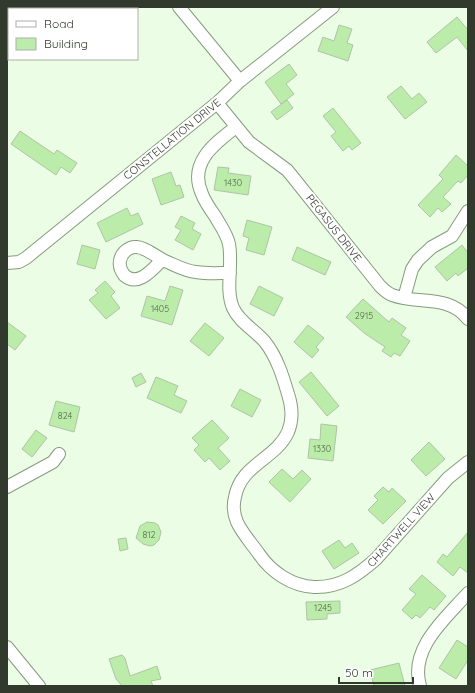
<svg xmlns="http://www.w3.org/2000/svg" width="475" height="693" font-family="Quicksand,sans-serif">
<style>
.building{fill:#bcecaa;stroke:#aec4a6}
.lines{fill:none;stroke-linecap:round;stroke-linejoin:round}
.minor-casing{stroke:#869b7e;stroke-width:14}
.minor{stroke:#fff;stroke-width:12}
.labels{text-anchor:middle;stroke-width:4;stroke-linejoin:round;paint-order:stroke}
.number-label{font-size:9px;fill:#54664d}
.street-label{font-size:11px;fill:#323a2e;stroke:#fff}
</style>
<rect width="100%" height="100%" fill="#ebfee5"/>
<!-- building -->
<path class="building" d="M457,17L468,30V51L457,37L436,53L427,42Z
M339,25L352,29L347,43L353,45L348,61L318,51L323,37L334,41Z
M289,64L297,75L286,84L294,94L281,104L265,82Z
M401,86L412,99L419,93L427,102L405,119L387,97Z
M287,100L293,108L277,120L271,112Z
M333,108L361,143L352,150L349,146L343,151L331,136L336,132L323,116Z
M20,131L54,154L57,150L77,163L70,173L61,167L56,175L11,144Z
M456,155L468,166V175L461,183L458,181L443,197L451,204L442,212L438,208L430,217L418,205L443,179L439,175Z
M218,167L229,168L228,173L251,176L248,195L214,190Z
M171,172L176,186L180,185L184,197L161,205L152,179Z
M127,208L131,216L138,213L143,224L106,242L97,223Z
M181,216L195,223L192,229L201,234L193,250L175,240L181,230L175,227Z
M247,220L272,227L264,255L246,250L249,238L243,236Z
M82,245L100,250L95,269L77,264Z
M462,245L468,253V268L458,276L456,273L447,281L435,267Z
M297,247L331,262L325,275L292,260Z
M105,281L115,292L111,296L120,308L106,319L89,300L98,293L95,290Z
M170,286L183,290L172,325L141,316L147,296L165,301Z
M259,286L283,298L274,316L250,304Z
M363,299L389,322L392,318L406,328L401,335L410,341L400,356L394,353L391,357L382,351L385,347L364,333L346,317Z
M7,322L26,336L15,350L7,344Z
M205,323L224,338L209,356L190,341Z
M308,325L324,338L316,347L319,350L312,358L294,342Z
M311,372L339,406L327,416L299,382Z
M141,373L146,382L136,387L132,378Z
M156,377L178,386L174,395L187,401L181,413L147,398Z
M240,389L261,400L252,417L231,406Z
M56,401L80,407L74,432L49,425Z
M212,420L229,438L218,448L230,461L220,470L209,458L205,462L194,450L199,445L192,438Z
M321,424L337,426L333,461L308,458L310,439L320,440Z
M36,430L47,438L32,457L22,449Z
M429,442L445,459L426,476L411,460Z
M282,469L293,479L302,470L311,479L290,502L269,482Z
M383,487L389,492L392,488L406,501L383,524L368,510L378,500L374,496Z
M147,522L155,523L158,525L161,532L159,540L154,545L150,546L143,544L136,538L140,526Z
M468,532V573L460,567L453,576L437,562L443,554L447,557Z
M126,538L128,549L120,551L118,539Z
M339,540L345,548L352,543L359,553L334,569L322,551Z
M422,575L446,596L434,610L430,607L420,618L416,615L412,619L402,610L416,594L409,589Z
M340,601V613L327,614V619L307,620L306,602Z
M457,640L468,647V660L456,679L439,668Z
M122,655L125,658L130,676L157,666L161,679L151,681L153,686H122L116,679L109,659Z
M399,663L405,686H374L370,670Z"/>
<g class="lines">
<defs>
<path id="minor" d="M179,7L240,81
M217,103L249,142L287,170L292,176L380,286C383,289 387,293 392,295C418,305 449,294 468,319
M236,127C214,144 188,163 202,194C205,202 210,209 215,216C220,225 227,234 229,244C233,265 225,289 233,308C240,323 255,330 265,342C277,357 283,377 288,394C292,406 293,420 288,432C276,459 241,464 235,497C233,505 234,515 237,522C242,533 252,544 259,554C271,572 292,586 314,587C340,588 358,575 376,559L448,478L468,462
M162,260C153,269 138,288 124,275C121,271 119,266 120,261C121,253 129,246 137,247C147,248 156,257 165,261C175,265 185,271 196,272C207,274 219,273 230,273
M7,263L19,262L26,258L217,103L240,81L333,7
M404,298L412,269L418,260L432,247L452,236L468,211
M7,487L53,462L59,454
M7,647L39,686
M420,686C409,648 446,618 468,593"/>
</defs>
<!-- minor casing -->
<use href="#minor" class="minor-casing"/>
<!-- minor -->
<use href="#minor" class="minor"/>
</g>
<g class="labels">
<!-- number labels -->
<g class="number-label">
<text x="233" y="186">1430</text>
<text x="160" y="312">1405</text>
<text x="364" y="319">2915</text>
<text x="65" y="419">824</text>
<text x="322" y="452">1330</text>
<text x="149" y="538">812</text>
<text x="323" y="611">1245</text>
</g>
<!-- street labels -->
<g class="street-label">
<text transform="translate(172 139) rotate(-39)" y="4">CONSTELLATION DRIVE</text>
<text transform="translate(334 228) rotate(52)" y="4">PEGASUS DRIVE</text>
<text transform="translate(401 530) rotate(-48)" y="4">CHARTWELL VIEW</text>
</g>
</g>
<!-- border -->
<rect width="475" height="693" fill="none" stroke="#323a2e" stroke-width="16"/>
<!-- legend -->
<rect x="8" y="8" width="130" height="52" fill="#ffffff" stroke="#adb0ab"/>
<rect x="16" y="21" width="20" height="6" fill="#ffffff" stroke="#adb0ab"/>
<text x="44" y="28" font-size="12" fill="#323a2e">Road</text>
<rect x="16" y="38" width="20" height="12" fill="#bcecaa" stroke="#adb0ab"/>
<text x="44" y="48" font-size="12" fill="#323a2e">Building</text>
<!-- scale -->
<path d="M339 677v6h74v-6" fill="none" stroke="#323a2e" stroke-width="2"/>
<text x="345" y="677" font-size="12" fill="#323a2e" stroke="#ffffff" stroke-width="3" paint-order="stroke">50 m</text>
</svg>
